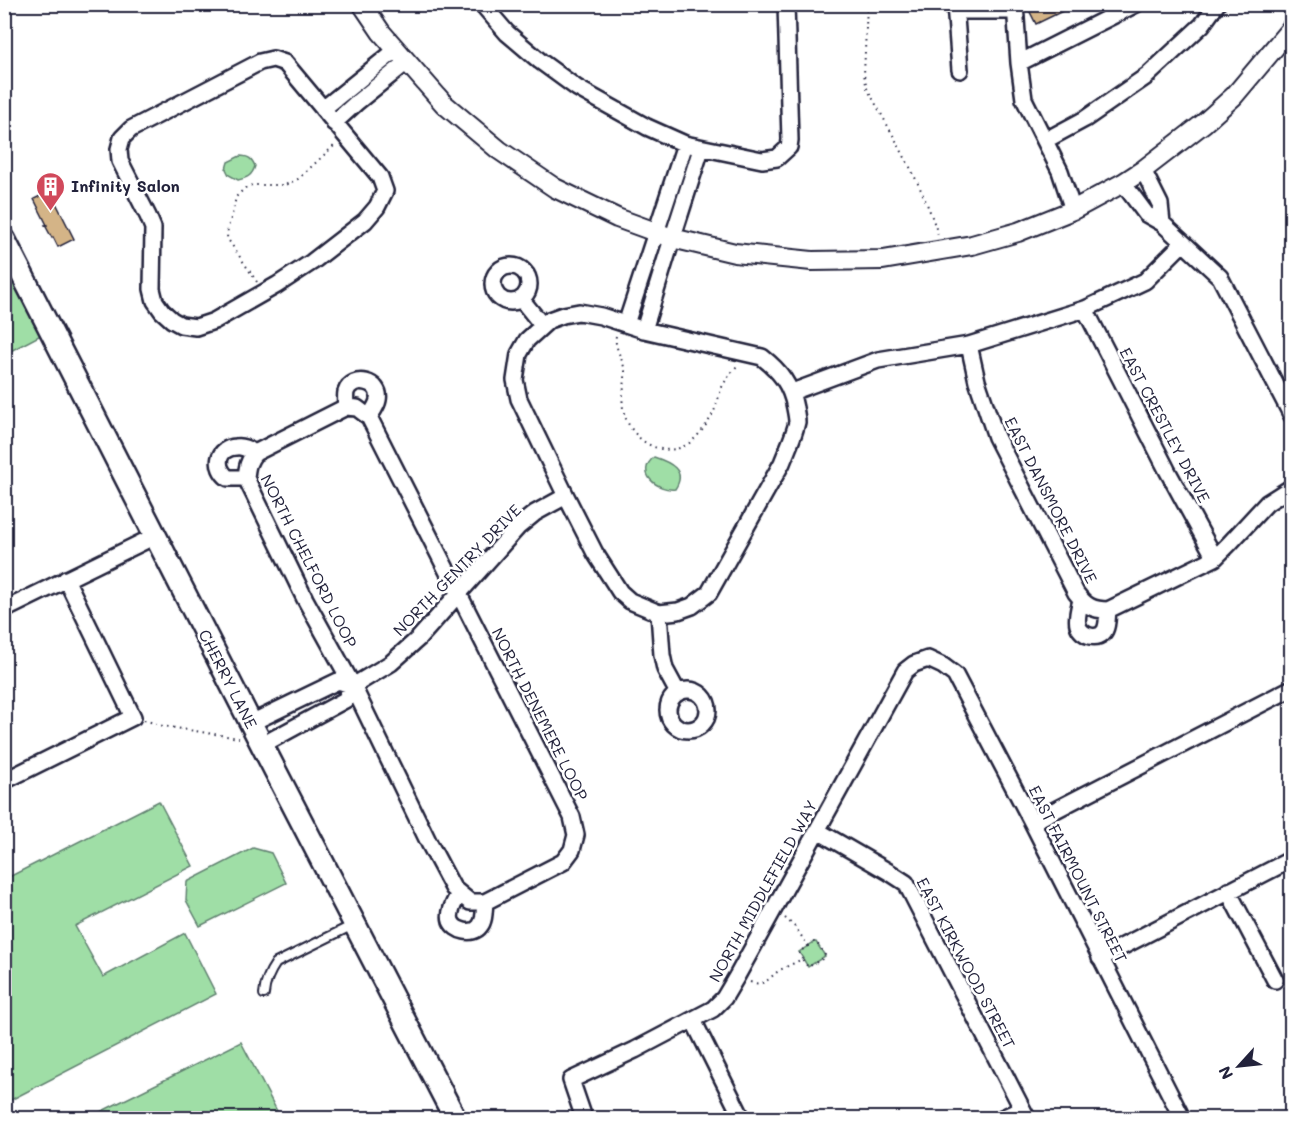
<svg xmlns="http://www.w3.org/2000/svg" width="1296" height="1123" font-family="Mali,sans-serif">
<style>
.green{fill:#9fdea6;stroke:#608070;stroke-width:1.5}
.building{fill:#d4b487;stroke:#22223b;stroke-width:1.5}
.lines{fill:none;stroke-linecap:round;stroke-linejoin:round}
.service-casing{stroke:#22223b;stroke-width:12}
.minor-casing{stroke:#22223b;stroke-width:20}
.tertiary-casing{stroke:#22223b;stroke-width:22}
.secondary-casing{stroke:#22223b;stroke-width:26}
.path{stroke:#22223b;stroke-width:2;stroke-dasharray:1.5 4.5;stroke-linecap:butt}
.service{stroke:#fff;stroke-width:8}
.minor{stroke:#fff;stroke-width:15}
.tertiary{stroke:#fff;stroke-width:18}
.secondary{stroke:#fff;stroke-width:21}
.labels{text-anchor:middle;stroke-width:5;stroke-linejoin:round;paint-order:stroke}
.poi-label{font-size:16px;font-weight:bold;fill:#22223b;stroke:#fff;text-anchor:start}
.street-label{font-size:16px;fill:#22223b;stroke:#fff}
</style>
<rect width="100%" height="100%" fill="#fff"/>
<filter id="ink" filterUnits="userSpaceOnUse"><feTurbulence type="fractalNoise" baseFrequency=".0167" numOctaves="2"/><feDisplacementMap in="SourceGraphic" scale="12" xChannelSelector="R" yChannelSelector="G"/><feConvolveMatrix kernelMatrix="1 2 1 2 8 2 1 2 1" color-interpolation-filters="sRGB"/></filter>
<g filter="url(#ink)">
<!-- green -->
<path class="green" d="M240,156C249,156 252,159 255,166C252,176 247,178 238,180L229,175L226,169L228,162Z
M5,264L41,335L5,354H4Z
M654,457C669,462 688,470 675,489C657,491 635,473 654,457Z
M159,801L193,866L75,926L103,977L185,933L216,994L5,1103V879Z
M253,848L271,853L286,883L200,926L186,900L187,882Z
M814,942H816L825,956L808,967L799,952Z
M241,1042L278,1113L267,1118H88Z"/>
<!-- building -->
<path class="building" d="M1026,4H1077L1036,24Z
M50,191L74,239L58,247L53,237L52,238L45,225H47L34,199Z"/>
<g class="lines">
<defs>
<path id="service" d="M264,994C265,982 269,973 276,963L353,925"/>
<path id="minor" d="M482,4L507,33L540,61L577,88L647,127L685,144L762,160L777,158L789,147L790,140L786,4
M955,4L960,70
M1015,4L1019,63L1024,99L1060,171L1073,210
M956,11H1016
M273,59L285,63L380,177L385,191L377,207L365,221L312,262L277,285L214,321L196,327L181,325L172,320L162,311L155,301L152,289L153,228L148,216L120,161L119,149L122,138L131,129L260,62Z
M1019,63L1136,4
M323,109L396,50
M334,123L356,103L407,62
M1046,140L1085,119L1147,76L1202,25L1217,4
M1143,170L1160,204L1162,223
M1123,183L1146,214L1162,223L1220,277L1292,416
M493 284a18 18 0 1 1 36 0a18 18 0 1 1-36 0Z
M521,299L542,325
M1085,309L1167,470L1215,558
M579,312L601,316L644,330L762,357C780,371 791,385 795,408C796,413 797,418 797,422C794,436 787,450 782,463L709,593L692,606L678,611L659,613L630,601L620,592L595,553L566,496L519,399L515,380L519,354L527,340L549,320L563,315Z
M626,324L685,144
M644,330L667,255L701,149
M969,345L977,381L996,437L1076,593C1086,606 1092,610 1108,610L1215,558L1229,544L1267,503L1292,487
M792,392L878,360L969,345L1085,309L1145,281L1182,244
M346,407L357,408L369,417L572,817L576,835L572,850L563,862L485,902H470L453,888L429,843L353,686L305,599L246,478C247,467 248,461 255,453Z
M346,407C346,403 345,397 346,392C352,374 382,381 378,400C377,406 372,412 369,417
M246,478H228C214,467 217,448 236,447C243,446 249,450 255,453
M1081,600C1079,608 1076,617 1078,625C1081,636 1099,642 1105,630C1108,624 1107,616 1108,610
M4,610L155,536
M659,613L662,655L665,669L678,693
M668 710a20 20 0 1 1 40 0a20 20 0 1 1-40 0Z
M251,723L338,681L353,686
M262,745L345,700L353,686L391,663L419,638L518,527L535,513L566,496
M4,781L133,717L66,579
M1032,822L1292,688
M818,831L889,872L906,883L1027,1118
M1228,891L1275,980
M459,894C455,901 448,912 451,921C455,931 473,936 480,926C485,920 484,909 485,902
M1100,958L1292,859
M693,1020L742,1118
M584,1118L571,1080L635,1050L713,1009L724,998L737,976L905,671L914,664L928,659L943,666L955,675L1032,822L1182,1118
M1002,1118L1022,1109"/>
<path id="tertiary" d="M362,4L381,32L444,104L499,150L555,188L617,218L672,238L735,253L812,261L883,260L972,245L1018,232L1073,210L1123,183L1143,170L1204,123L1234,96L1292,27"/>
<path id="secondary" d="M4,239L262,745L455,1118"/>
</defs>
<!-- service casing -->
<use href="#service" class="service-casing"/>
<!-- minor casing -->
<use href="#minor" class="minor-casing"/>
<!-- tertiary casing -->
<use href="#tertiary" class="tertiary-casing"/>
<!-- secondary casing -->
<use href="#secondary" class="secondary-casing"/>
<!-- path -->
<path class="path" d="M867,4L864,75L867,88C893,137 922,182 938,235
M257,282L227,238L228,227L232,215L236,197L245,188L252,185H285L298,179L336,144
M616,336C614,348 623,359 625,371C626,384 621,396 623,408C628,440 665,463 692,441C701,433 709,422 714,411C718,403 719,393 723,385C727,378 732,372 737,366
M144,720L163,726L239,738
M785,918L796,928L808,946L799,952L802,959
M750,982C766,987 768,978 780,970C787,966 795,963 802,959L808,967L824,958L825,954L816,942H814L808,946"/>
<!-- service -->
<use href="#service" class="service"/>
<!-- minor -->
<use href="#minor" class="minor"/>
<!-- tertiary -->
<use href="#tertiary" class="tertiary"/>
<!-- secondary -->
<use href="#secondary" class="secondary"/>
</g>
</g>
<!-- icons -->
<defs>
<symbol id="building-pin" viewBox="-11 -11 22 30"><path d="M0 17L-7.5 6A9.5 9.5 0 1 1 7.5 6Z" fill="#d1495b" stroke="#fff"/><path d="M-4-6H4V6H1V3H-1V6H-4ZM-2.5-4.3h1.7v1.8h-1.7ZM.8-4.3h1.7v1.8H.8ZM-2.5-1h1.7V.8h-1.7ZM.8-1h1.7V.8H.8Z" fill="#fff"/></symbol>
</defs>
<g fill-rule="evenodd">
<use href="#building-pin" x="34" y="170" width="33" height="45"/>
</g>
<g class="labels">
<!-- poi labels -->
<g class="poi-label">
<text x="71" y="192">Infinity Salon</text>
</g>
<!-- street labels -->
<g class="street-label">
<text transform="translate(1165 425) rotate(62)" y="6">EAST CRESTLEY DRIVE</text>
<text transform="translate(1051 500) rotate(63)" y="6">EAST DANSMORE DRIVE</text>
<text transform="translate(309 561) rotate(63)" y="6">NORTH CHELFORD LOOP</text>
<text transform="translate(457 570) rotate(-46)" y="6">NORTH GENTRY DRIVE</text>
<text transform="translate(228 679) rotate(63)" y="6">CHERRY LANE</text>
<text transform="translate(540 714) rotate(63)" y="6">NORTH DENEMERE LOOP</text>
<text transform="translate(1078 874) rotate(63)" y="6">EAST FAIRMOUNT STREET</text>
<text transform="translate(763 891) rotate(-61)" y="6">NORTH MIDDLEFIELD WAY</text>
<text transform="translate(966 963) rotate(62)" y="6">EAST KIRKWOOD STREET</text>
</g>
</g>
<!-- margin -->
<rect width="1296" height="1123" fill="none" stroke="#fff" stroke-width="24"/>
<rect x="12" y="12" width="1272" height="1099" fill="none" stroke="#22223b" stroke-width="2" filter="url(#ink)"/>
<!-- north arrow -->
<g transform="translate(1239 1066) rotate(243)" stroke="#ffffff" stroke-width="4.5" paint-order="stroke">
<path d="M0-4.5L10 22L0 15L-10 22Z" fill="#22223b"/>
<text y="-9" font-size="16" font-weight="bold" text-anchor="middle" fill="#22223b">N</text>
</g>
</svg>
